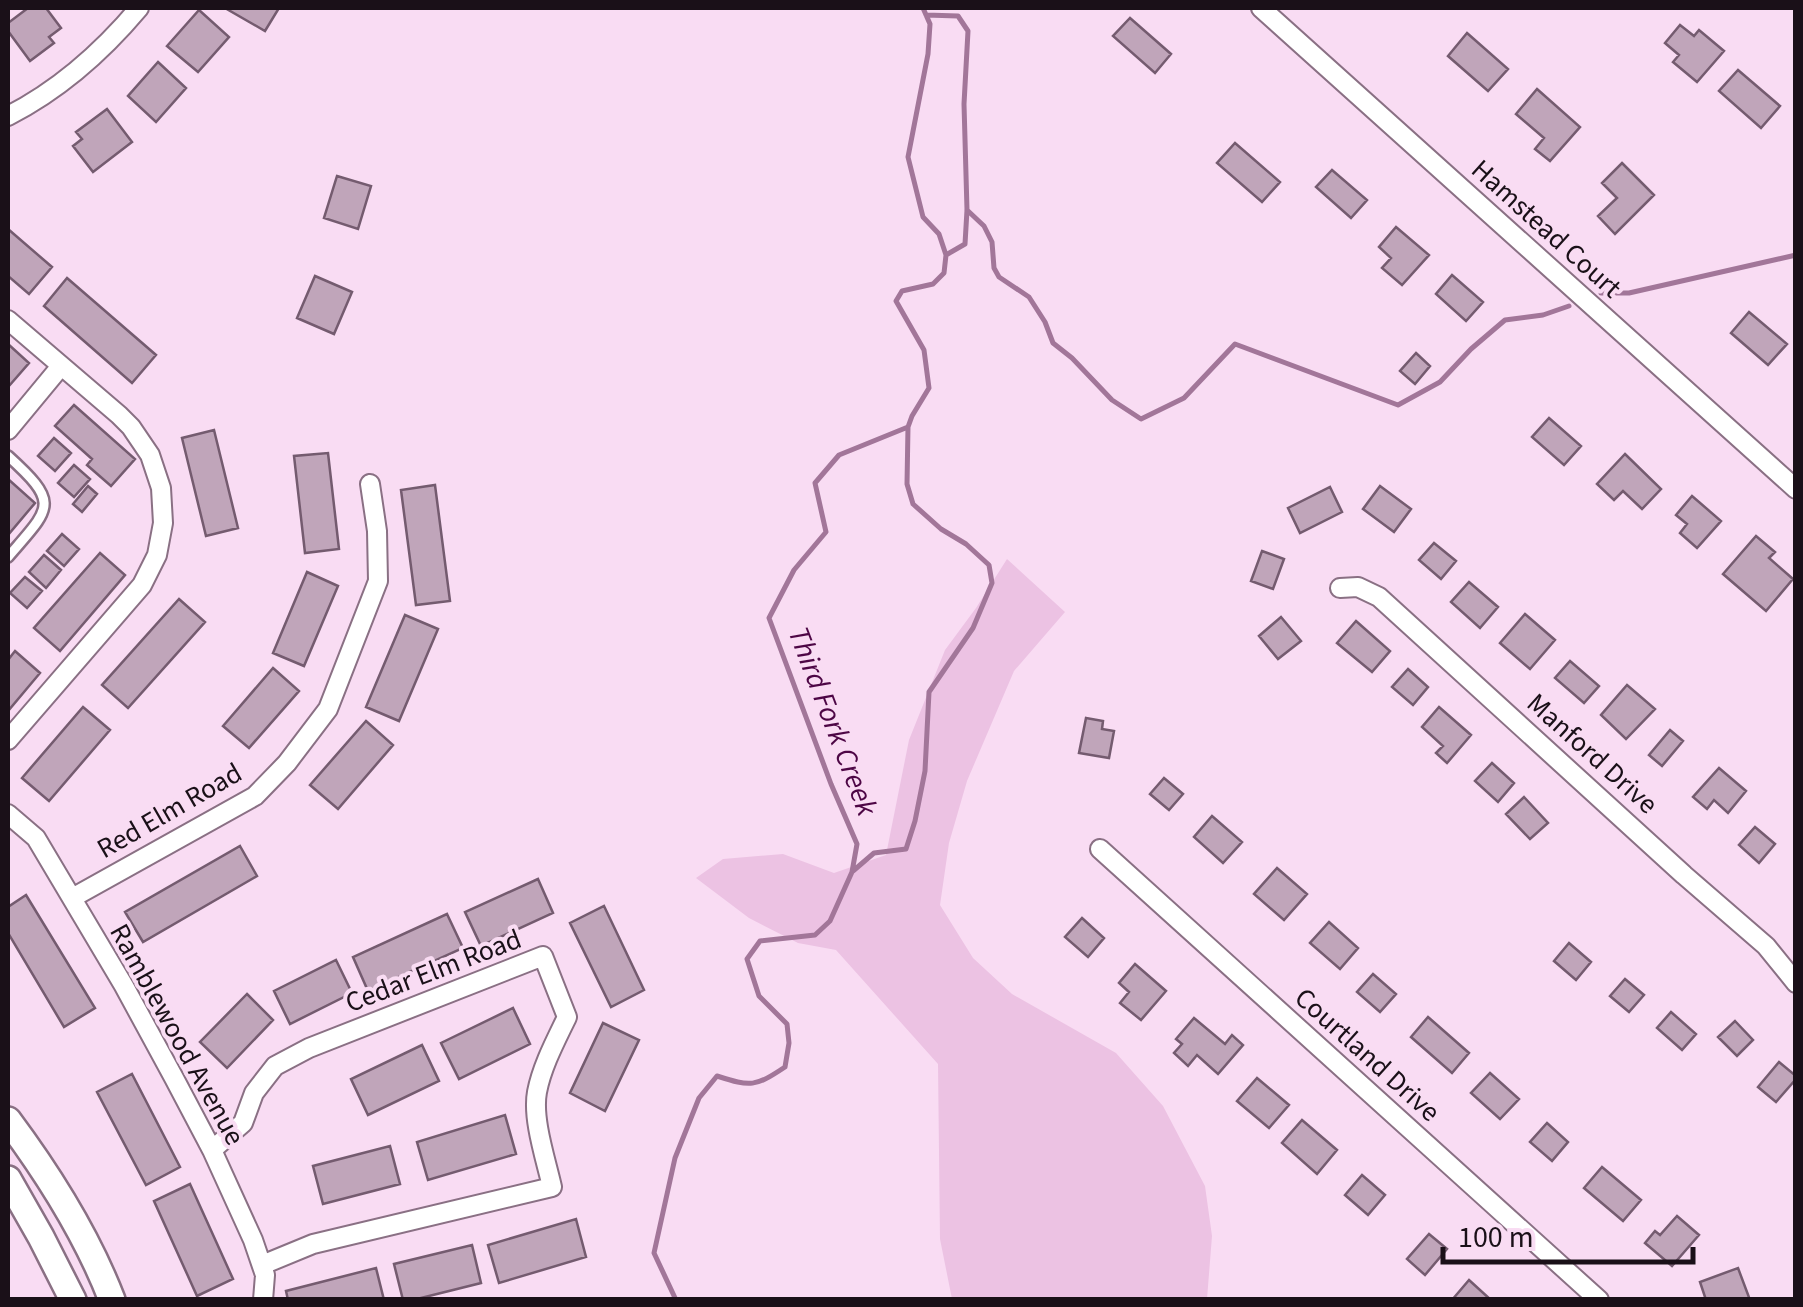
<svg xmlns="http://www.w3.org/2000/svg" width="1803" height="1307" font-family="'Source Sans 3',sans-serif">
<style>
.green{fill:#ecc2e3}
.lines{fill:none;stroke-linecap:round;stroke-linejoin:round}
.stream{stroke:#a27699;stroke-width:5}
.building{fill:#c0a5ba;stroke:#745b6f;stroke-width:2.5}
.lane-casing{stroke:#8a7084;stroke-width:14}
.street-casing{stroke:#8a7084;stroke-width:22}
.secondary-casing{stroke:#8a7084;stroke-width:30}
.lane{stroke:#fff;stroke-width:9}
.street{stroke:#fff;stroke-width:18}
.secondary{stroke:#fff;stroke-width:25}
.labels{text-anchor:middle;stroke-width:8;stroke-linejoin:round;paint-order:stroke}
.street-label{font-size:28px;fill:#1a1018;stroke:#f9dcf3}
.water-label{font-size:30px;font-style:italic;fill:#4d0645;stroke:#f9dcf3}
</style>
<rect width="100%" height="100%" fill="#f9dcf3"/>
<!-- green -->
<path class="green" d="M1007,559L1065,612L1014,671L967,781L949,843L940,905L973,958L1012,994L1116,1053L1163,1106L1205,1186L1212,1236L1207,1299H952L940,1239L938,1064L836,950L798,943L749,918L696,878L723,859L783,854L834,873L886,855L909,740L945,650L976,608Z"/>
<g class="lines">
<!-- stream -->
<path class="stream" d="M926,15L958,16L968,31L964,104L967,210L965,244L946,255
M967,210L984,226L992,242L994,268L999,277L1029,297L1045,322L1053,343L1072,358L1112,400L1141,419L1184,398L1235,344L1398,405L1440,382L1471,349L1505,320L1543,315L1569,306
M1601,293H1629L1796,255
M853,871L874,853L906,849L915,821L925,771L929,692L973,628L992,583L989,565L966,544L941,529L913,504L907,484L908,427L912,416L929,388L924,350L896,301L902,291L933,284L944,273L946,255L939,234L923,217L908,157L928,54L930,24L923,8
M676,1300L654,1253L675,1158L699,1098L717,1076C751,1087 755,1087 785,1067L789,1043L787,1024L759,996L747,959L760,941L815,935L830,921L852,872L857,844L831,784L769,618L794,570L826,532L815,483L839,455L908,427"/>
</g>
<!-- building -->
<path class="building" d="M28,8H46L61,28L49,37L54,43L30,61L8,31V23Z
M225,8H279L265,31Z
M199,10L229,37L198,72L167,46Z
M1130,18L1171,54L1155,73L1113,36Z
M1680,25L1694,36L1699,30L1724,51L1697,82L1673,62L1679,55L1665,43Z
M1467,33L1508,69L1488,91L1448,56Z
M158,62L186,88L156,122L128,96Z
M1738,70L1780,106L1761,128L1719,91Z
M1537,89L1580,127L1550,161L1535,149L1544,138L1516,114Z
M107,109L132,142L93,172L73,146L82,139L76,132Z
M1235,143L1280,182L1262,202L1217,163Z
M1622,163L1654,195L1615,234L1598,216L1617,198L1602,183Z
M1332,170L1367,200L1351,218L1316,187Z
M337,176L371,186L358,229L324,218Z
M1396,227L1429,255L1402,285L1382,268L1391,258L1379,247Z
M8,229L52,267L29,294L8,276Z
M1452,275L1483,302L1466,321L1436,294Z
M315,276L352,292L334,334L297,318Z
M67,278L156,355L132,383L44,306Z
M1749,312L1787,344L1768,365L1731,333Z
M8,344L29,363L9,386L8,385Z
M1416,353L1430,366L1415,384L1400,371Z
M74,405L135,459L111,486L87,465L92,459L55,426Z
M1549,418L1581,446L1564,465L1532,437Z
M214,430L238,528L206,536L182,438Z
M54,438L71,453L55,471L38,456Z
M328,453L339,549L305,553L294,456Z
M1625,454L1661,489L1642,509L1623,491L1614,500L1597,484Z
M74,465L90,479L74,497L58,483Z
M8,479L35,503L8,535Z
M435,485L450,601L416,605L401,490Z
M88,486L97,494L82,512L73,504Z
M1380,486L1411,509L1394,532L1363,509Z
M1330,487L1342,512L1300,533L1288,508Z
M1692,496L1721,521L1697,548L1680,533L1687,524L1676,515Z
M62,534L79,549L64,566L47,551Z
M1756,536L1775,552L1769,558L1793,579L1766,611L1723,574Z
M1434,543L1456,561L1441,579L1419,560Z
M1262,551L1284,559L1273,589L1251,581Z
M100,553L125,575L60,651L34,628Z
M44,555L61,570L46,588L29,572Z
M307,572L338,586L304,666L273,653Z
M25,577L42,591L27,608L10,593Z
M1469,582L1498,607L1480,628L1451,602Z
M179,599L205,622L128,708L102,685Z
M1525,614L1555,640L1530,669L1500,643Z
M405,615L438,629L399,721L366,707Z
M1281,617L1301,641L1278,659L1259,636Z
M1356,621L1390,651L1372,672L1337,643Z
M15,651L40,673L8,711V660Z
M1570,661L1599,686L1584,703L1555,678Z
M273,668L299,691L249,748L223,726Z
M1408,669L1428,687L1413,705L1392,687Z
M1627,685L1655,709L1626,739L1601,715Z
M83,707L110,730L49,801L22,778Z
M1439,707L1471,735L1447,763L1436,753L1443,746L1422,727Z
M1086,718L1103,721L1102,729L1114,731L1109,758L1079,753Z
M366,721L393,745L338,809L310,785Z
M1670,730L1683,741L1662,766L1649,755Z
M1492,763L1514,783L1498,802L1475,781Z
M1719,768L1746,791L1728,813L1714,800L1707,809L1693,797Z
M1164,778L1183,794L1169,810L1150,794Z
M1524,797L1548,823L1530,839L1506,814Z
M1212,816L1242,842L1223,863L1194,837Z
M1755,827L1775,844L1759,863L1739,845Z
M240,846L257,876L143,942L125,912Z
M1277,868L1307,894L1284,920L1254,894Z
M538,879L553,913L481,946L465,912Z
M26,895L95,1008L64,1027L8,933V907Z
M604,906L644,990L611,1007L570,923Z
M447,914L463,948L368,991L353,957Z
M1082,918L1104,938L1088,957L1065,937Z
M1329,922L1358,948L1340,969L1310,943Z
M1569,943L1591,962L1576,980L1554,961Z
M336,960L352,993L290,1024L274,991Z
M1135,964L1166,991L1141,1020L1120,1003L1129,992L1119,983Z
M1373,974L1396,994L1380,1012L1357,992Z
M1625,979L1644,995L1629,1012L1610,996Z
M247,994L273,1020L227,1068L200,1042Z
M513,1008L530,1044L459,1079L441,1043Z
M1671,1012L1696,1034L1682,1050L1657,1028Z
M1428,1017L1469,1053L1452,1073L1411,1037Z
M1194,1018L1225,1044L1232,1035L1243,1045L1218,1074L1197,1055L1188,1066L1174,1053L1182,1044L1176,1039Z
M1735,1021L1753,1040L1737,1056L1718,1037Z
M603,1023L639,1040L605,1111L570,1093Z
M422,1045L439,1081L368,1115L351,1079Z
M1779,1062L1796,1076V1079L1776,1102L1758,1087Z
M1490,1073L1519,1099L1500,1119L1471,1093Z
M132,1074L180,1167L146,1185L97,1092Z
M1257,1078L1289,1105L1269,1128L1237,1101Z
M505,1115L516,1154L428,1180L417,1142Z
M1302,1120L1337,1150L1317,1174L1282,1143Z
M1547,1123L1568,1142L1552,1161L1530,1142Z
M390,1146L400,1184L323,1204L313,1166Z
M1602,1167L1641,1200L1623,1221L1584,1188Z
M1362,1175L1385,1195L1368,1215L1345,1195Z
M190,1184L233,1279L197,1296L154,1201Z
M1677,1216L1699,1235L1672,1266L1645,1243L1655,1231L1660,1235Z
M576,1219L586,1257L499,1283L488,1245Z
M1429,1234L1447,1249L1425,1275L1407,1259Z
M472,1245L481,1283L413,1300H403L394,1264Z
M376,1268L384,1300H288L286,1291Z
M1738,1268L1750,1300H1706L1700,1282Z
M1469,1280L1491,1300H1452Z"/>
<g class="lines">
<defs>
<path id="lane" d="M8,456C61,504 51,507 8,557"/>
<path id="street" d="M1261,8L1796,489
M8,116C59,90 102,52 139,8
M8,320L119,415L131,427L150,455L161,488L163,523L157,555L142,585L8,740
M8,430L61,366
M1340,588L1358,587L1379,597L1684,875L1766,946L1796,983
M8,814L36,838L124,986L174,1078L212,1150L253,1240L265,1275L263,1300
M1100,849L1599,1300
M72,898L255,796L287,763L328,709L378,581L377,531L370,484
M212,1150L243,1123L254,1093L275,1066L309,1048L543,956L567,1017C556,1040 542,1066 537,1092C532,1119 546,1160 552,1187L313,1244L262,1265"/>
<path id="secondary" d="M8,1120C49,1175 87,1235 112,1300
M8,1179L41,1237L73,1300"/>
</defs>
<!-- lane casing -->
<use href="#lane" class="lane-casing"/>
<!-- street casing -->
<use href="#street" class="street-casing"/>
<!-- secondary casing -->
<use href="#secondary" class="secondary-casing"/>
<!-- lane -->
<use href="#lane" class="lane"/>
<!-- street -->
<use href="#street" class="street"/>
<!-- secondary -->
<use href="#secondary" class="secondary"/>
</g>
<g class="labels">
<!-- street labels -->
<g class="street-label">
<text transform="translate(1547 228) rotate(42)" y="10">Hamstead Court</text>
<text transform="translate(1593 753) rotate(42)" y="10">Manford Drive</text>
<text transform="translate(169 810) rotate(-30)" y="10">Red Elm Road</text>
<text transform="translate(433 970) rotate(-21)" y="10">Cedar Elm Road</text>
<text transform="translate(178 1034) rotate(61)" y="10">Ramblewood Avenue</text>
<text transform="translate(1368 1054) rotate(42)" y="10">Courtland Drive</text>
</g>
<!-- water labels -->
<g class="water-label">
<text transform="translate(833 721) rotate(69)" y="10">Third Fork Creek</text>
</g>
</g>
<!-- border -->
<rect width="1803" height="1307" fill="none" stroke="#1a1018" stroke-width="20"/>
<!-- scale -->
<path d="M1443 1247v15h250v-15" fill="none" stroke="#1a1018" stroke-width="5"/>
<text x="1458" y="1247" font-size="30" fill="#1a1018" stroke="#f9dcf3" stroke-width="8" paint-order="stroke">100 m</text>
</svg>
